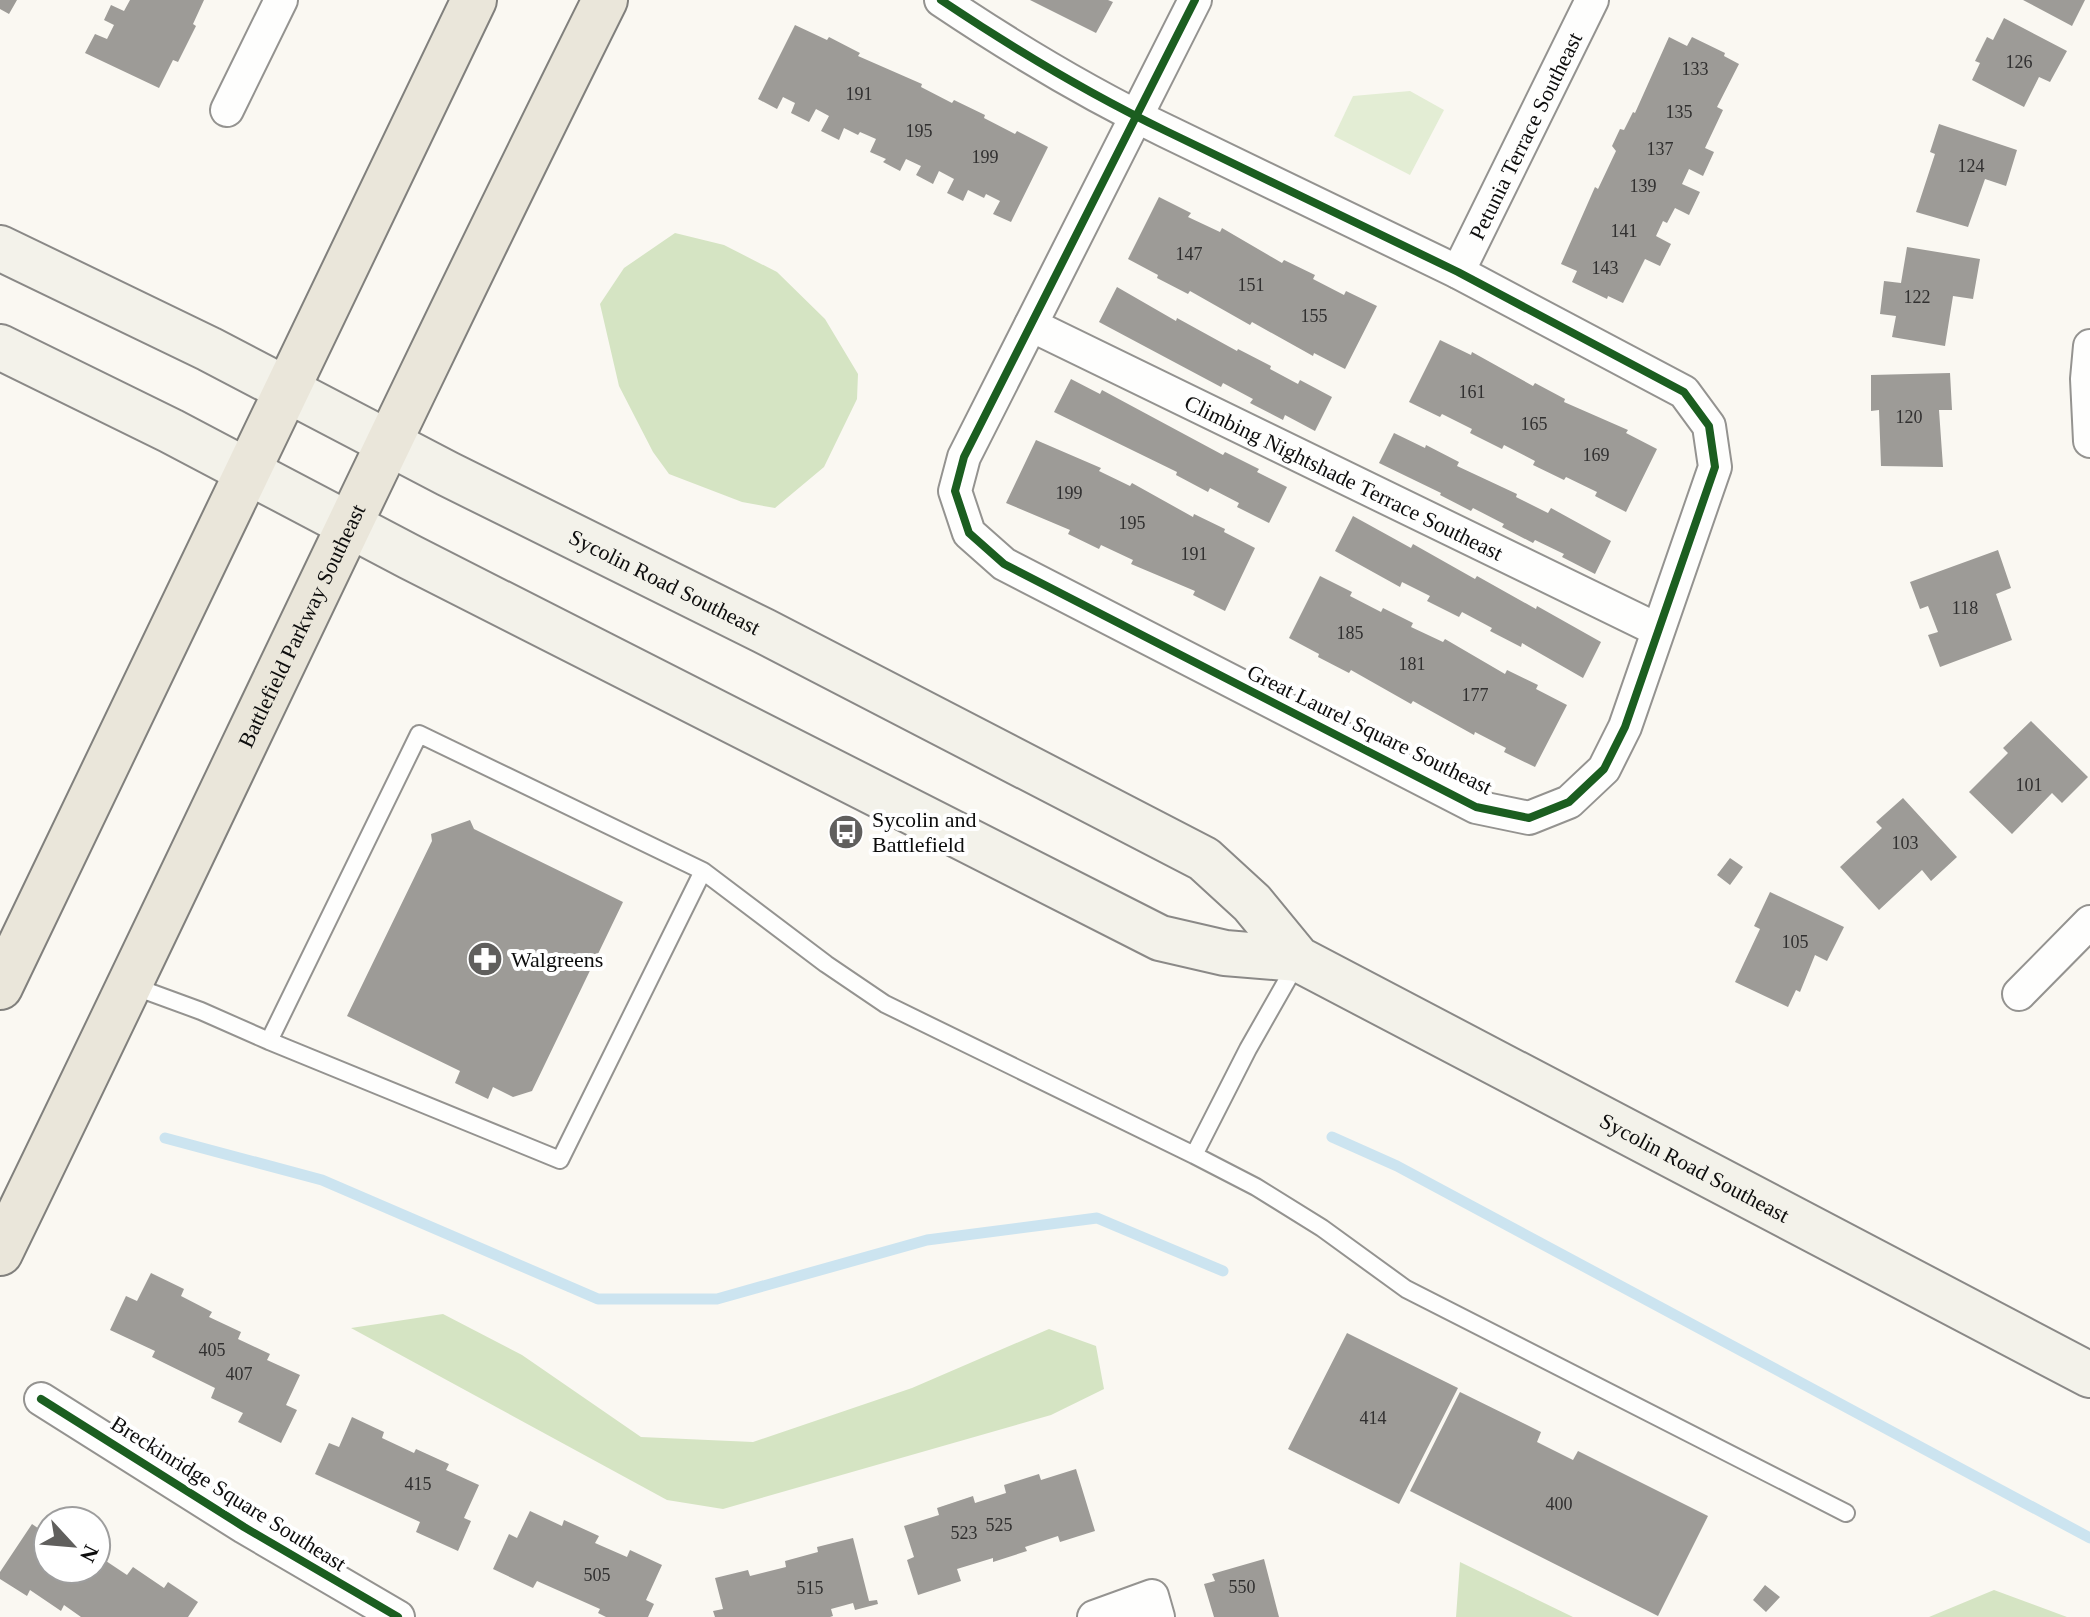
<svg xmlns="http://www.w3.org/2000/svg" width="2090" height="1617" font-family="Georgia,serif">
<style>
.green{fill:#e3edd4}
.forest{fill:#d5e4c3}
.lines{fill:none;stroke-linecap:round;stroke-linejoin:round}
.stream{stroke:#cce4f0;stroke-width:11}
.building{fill:#9d9b97}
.service-casing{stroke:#949390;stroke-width:20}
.minor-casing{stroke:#949390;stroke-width:36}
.secondary-casing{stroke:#8a8987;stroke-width:48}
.primary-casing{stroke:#81807d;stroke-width:48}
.service{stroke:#fefefd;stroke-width:16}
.minor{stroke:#fefefd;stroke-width:32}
.secondary{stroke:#f3f2ea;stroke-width:44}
.primary{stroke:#eae6da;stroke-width:44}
.cycleway-casing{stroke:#fff;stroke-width:13}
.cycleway{stroke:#1b5e20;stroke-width:8}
.labels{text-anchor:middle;stroke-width:8;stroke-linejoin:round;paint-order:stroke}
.number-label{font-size:18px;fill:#313030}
.street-label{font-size:22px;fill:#0d0d0d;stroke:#fff}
.poi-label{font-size:22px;fill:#0d0d0d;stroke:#fff;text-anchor:start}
</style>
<rect width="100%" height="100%" fill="#faf8f2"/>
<!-- green -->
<path class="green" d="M1410,91L1444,110L1410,175L1334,136L1353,96Z"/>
<!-- forest -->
<path class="forest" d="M675,233L724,245L777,272L825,319L858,374L857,399L824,467L775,508L742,502L669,474L653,452L619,386L600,304L624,268Z
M443,1314L522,1355L641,1437L753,1442L912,1388L1049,1329L1096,1346L1104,1389L1051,1415L723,1509L667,1500L351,1328Z
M1460,1562L1573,1617H1456Z
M1994,1590L2067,1617H1929Z"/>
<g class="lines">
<!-- stream -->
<path class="stream" d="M1332,1137L1397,1166L2090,1538
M165,1138L322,1180L598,1299H717L927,1240L1097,1218L1223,1271"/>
</g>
<!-- building -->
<path class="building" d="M0,0H17L9,14L0,9Z
M130,0H204L193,24L196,26L178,62L173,60L159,88L85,53L95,34L107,39L114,25L104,20L111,5L124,11Z
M1030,0H1108L1113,2L1096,33Z
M2023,0H2085L2072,26Z
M2004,18L2067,51L2050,82L2039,77L2024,107L1972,80L1980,63L1975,61L1987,37L1993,40Z
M795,25L827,40L829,37L860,53L858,56L922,84L921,87L952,103L954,100L985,115L984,118L1015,134L1017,131L1048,147L1011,222L993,214L1000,201L986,194L984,198L968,190L963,201L947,193L954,179L939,171L933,184L916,175L921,166L906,159L900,171L883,162L886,159L870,152L876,139L860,132L858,135L844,128L839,140L821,131L829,116L816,109L809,122L791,113L795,103L783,97L777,109L758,99Z
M1669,37L1687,46L1692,37L1725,53L1724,56L1739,64L1717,107L1723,110L1705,148L1714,152L1703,176L1689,169L1682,184L1700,192L1689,215L1675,208L1667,223L1663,221L1656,236L1671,244L1660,266L1645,259L1623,303L1608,296L1607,299L1572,282L1577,271L1561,264L1595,187L1598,189L1616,151L1612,146L1620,129L1624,130L1633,112L1635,113Z
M1939,124L2017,150L2006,186L1985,179L1968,227L1916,212L1935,154L1930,152Z
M1159,197L1191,213L1188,217L1220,232L1222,228L1282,263L1284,260L1315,275L1313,279L1344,295L1346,291L1377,306L1345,369L1314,353L1313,356L1252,322L1250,325L1190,291L1188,294L1157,278L1158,275L1128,259Z
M1907,247L1980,259L1973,299L1953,296L1945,346L1892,337L1896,316L1880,314L1884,281L1901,283Z
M1117,287L1176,321L1177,318L1237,351L1238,349L1271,366L1270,369L1298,384L1300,380L1332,397L1315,431L1285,415L1283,420L1250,403L1253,399L1223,383L1221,387L1099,322Z
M1440,340L1471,355L1472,352L1533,386L1535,383L1565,399L1564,402L1628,430L1626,433L1657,449L1626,512L1595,496L1597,492L1566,477L1564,480L1533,465L1535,461L1504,445L1502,449L1470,433L1472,429L1442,414L1440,417L1409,402Z
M1950,373L1952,410H1939L1943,467L1881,466L1879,410L1871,411V375Z
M1071,379L1100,394L1102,390L1223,455L1225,452L1259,469L1257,472L1287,487L1269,523L1237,507L1239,503L1210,488L1208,492L1176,475L1177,472L1054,412Z
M1394,433L1425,448L1426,445L1459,462L1457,466L1517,494L1516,497L1548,513L1551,508L1611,541L1595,574L1562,557L1564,554L1535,540L1533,543L1502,527L1504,524L1473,508L1471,511L1440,495L1441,493L1379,463Z
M1036,440L1101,468L1099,471L1130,486L1132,483L1193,517L1194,514L1225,529L1224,532L1255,548L1225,611L1193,595L1195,591L1131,564L1133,560L1101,545L1099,549L1068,534L1070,530L1006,503Z
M1353,516L1411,548L1413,544L1475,579L1477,576L1536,609L1537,606L1601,642L1583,678L1522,643L1521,647L1490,631L1492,628L1462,612L1459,617L1427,601L1430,596L1402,582L1400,587L1335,551Z
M1998,550L2011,588L1996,594L2012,640L1940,667L1928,635L1938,632L1928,606L1920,609L1910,582Z
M1320,576L1352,592L1350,596L1381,612L1383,608L1413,623L1411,627L1443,642L1445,639L1505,674L1507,670L1538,685L1536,689L1567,705L1535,767L1504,752L1506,748L1475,732L1474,735L1413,701L1411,704L1351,670L1349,673L1318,657L1319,654L1289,638Z
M2031,721L2088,777L2062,803L2052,793L2012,834L1969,792L2008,753L2003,748Z
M1903,798L1957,857L1931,881L1922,870L1879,910L1840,867L1882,828L1876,822Z
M470,820L474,829L623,902L532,1091L513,1097L493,1087L488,1099L455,1083L460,1071L347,1016L432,841L431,834Z
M1730,858L1743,867L1730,885L1717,875Z
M1770,892L1844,927L1827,961L1815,955L1800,992L1796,990L1788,1007L1735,982L1760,929L1754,926Z
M151,1273L184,1289L181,1296L212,1312L209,1317L241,1332L238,1339L270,1354L267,1360L300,1375L286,1405L297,1410L281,1443L238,1422L243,1413L211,1398L215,1388L152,1357L155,1351L110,1330L126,1296L137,1301Z
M1347,1333L1458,1388L1399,1504L1288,1449Z
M1460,1392L1541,1432L1537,1442L1573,1460L1578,1451L1708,1516L1658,1616L1410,1491Z
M352,1417L384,1432L382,1438L414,1453L416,1449L449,1464L446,1470L479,1485L464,1518L471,1521L458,1551L416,1532L420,1522L315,1474L329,1443L339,1447Z
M1076,1469L1095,1531L1060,1542L1058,1536L1025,1547L1027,1551L993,1562V1558L957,1569L961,1581L918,1595L907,1560L914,1557L904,1526L939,1515L937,1508L973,1496L975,1503L1006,1493L1004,1485L1039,1474L1041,1480Z
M530,1511L562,1526L564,1520L599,1536L595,1543L627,1557L630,1550L662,1565L646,1600L654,1604L648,1617H606L598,1613L600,1609L537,1581L533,1588L493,1569L509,1534L517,1538Z
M32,1524L48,1535V1569H96L97,1555L127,1575L133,1567L164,1588L168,1582L198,1602L188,1617H81L64,1605L61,1611L30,1590L27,1596L0,1579V1572Z
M853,1538L869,1601L877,1600L878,1604L855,1610L853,1603L831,1609L833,1616L830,1617H715L713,1611L723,1609L715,1578L748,1570L750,1576L786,1567L785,1561L818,1552L817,1547Z
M1264,1559L1279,1617H1214L1204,1584L1215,1581L1212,1574Z
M1765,1585L1780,1597L1766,1612L1753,1600Z"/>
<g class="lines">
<defs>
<path id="service" d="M130,985L201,1011L269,1041L419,734L703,871L826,964L885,1004L1194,1155L1248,1049L1298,961
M269,1041L560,1160L703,871
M1194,1155L1256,1187L1322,1228L1406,1289L1846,1513"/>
<g id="minor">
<path d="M941,0C1014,49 1087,93 1166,131L1458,272L1684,392L1709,426L1715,467L1625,727L1604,769L1569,802L1529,818L1476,807L1004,564L969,533L955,491L964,457L1195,0"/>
<path d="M227,110L281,0"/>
<path id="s1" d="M1458,272L1592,0"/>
<path id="s2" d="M1031,325L1658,630"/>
<path d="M2090,346L2087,379L2090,441"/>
<path d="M2019,994L2090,922"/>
<path d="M41,1399L244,1527L398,1617"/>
<path d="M1094,1617L1152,1596L1158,1617"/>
</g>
<g id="secondary">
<path id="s3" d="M0,248L209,349L448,474L764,631L1204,859L1252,903L1298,959L2090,1375"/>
<path d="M0,347L171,431L410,557L1160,938L1225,953L1298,959"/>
</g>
<g id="primary">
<path d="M0,987L474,0"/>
<path id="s4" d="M0,1253C203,836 398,415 605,0"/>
</g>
</defs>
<!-- service casing -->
<use href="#service" class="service-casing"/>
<!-- minor casing -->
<use href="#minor" class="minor-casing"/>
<!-- secondary casing -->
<use href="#secondary" class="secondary-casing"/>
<!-- primary casing -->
<use href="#primary" class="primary-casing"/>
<!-- service -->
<use href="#service" class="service"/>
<!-- minor -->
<use href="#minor" class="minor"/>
<!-- secondary -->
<use href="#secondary" class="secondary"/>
<!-- primary -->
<use href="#primary" class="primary"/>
<defs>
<path id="cycleway" d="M941,0C1014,49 1087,93 1166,131L1458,272L1684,392L1709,426L1715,467L1625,727L1604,769L1569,802L1529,818L1476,807L1004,564L969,533L955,491L964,457L1195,0
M41,1399L244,1527L398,1617"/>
</defs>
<!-- cycleway casing -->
<use href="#cycleway" class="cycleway-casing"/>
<!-- cycleway -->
<use href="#cycleway" class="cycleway"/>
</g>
<!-- icons -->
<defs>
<symbol id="bus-disc" viewBox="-11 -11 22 22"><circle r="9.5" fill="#605f5d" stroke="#fff"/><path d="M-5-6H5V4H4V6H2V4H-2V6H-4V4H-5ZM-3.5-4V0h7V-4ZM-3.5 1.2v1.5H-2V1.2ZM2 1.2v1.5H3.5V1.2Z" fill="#fff"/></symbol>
<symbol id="pharmacy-disc" viewBox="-11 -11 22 22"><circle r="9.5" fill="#605f5d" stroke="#fff"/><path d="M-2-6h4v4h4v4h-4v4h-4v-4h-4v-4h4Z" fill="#fff"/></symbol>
</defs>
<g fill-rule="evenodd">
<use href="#bus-disc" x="826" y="812" width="40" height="40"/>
<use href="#pharmacy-disc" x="465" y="939" width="40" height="40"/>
</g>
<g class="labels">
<!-- number labels -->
<g class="number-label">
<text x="2019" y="68">126</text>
<text x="1695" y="75">133</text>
<text x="859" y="100">191</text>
<text x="1679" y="118">135</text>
<text x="919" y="137">195</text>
<text x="1660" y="155">137</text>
<text x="985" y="163">199</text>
<text x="1971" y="172">124</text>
<text x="1643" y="192">139</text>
<text x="1624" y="237">141</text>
<text x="1189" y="260">147</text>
<text x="1605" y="274">143</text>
<text x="1251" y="291">151</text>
<text x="1917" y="303">122</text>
<text x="1314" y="322">155</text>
<text x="1472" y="398">161</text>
<text x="1909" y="423">120</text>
<text x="1534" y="430">165</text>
<text x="1596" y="461">169</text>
<text x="1069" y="499">199</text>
<text x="1132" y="529">195</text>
<text x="1194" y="560">191</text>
<text x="1965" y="614">118</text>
<text x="1350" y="639">185</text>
<text x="1412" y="670">181</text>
<text x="1475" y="701">177</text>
<text x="2029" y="791">101</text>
<text x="1905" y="849">103</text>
<text x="1795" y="948">105</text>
<text x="212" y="1356">405</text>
<text x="239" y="1380">407</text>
<text x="1373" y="1424">414</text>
<text x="418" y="1490">415</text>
<text x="1559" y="1510">400</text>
<text x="999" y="1531">525</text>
<text x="964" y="1539">523</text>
<text x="597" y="1581">505</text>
<text x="1242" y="1593">550</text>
<text x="810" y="1594">515</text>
</g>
<!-- street labels -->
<g class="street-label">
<text dy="8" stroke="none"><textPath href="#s1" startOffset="152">Petunia Terrace Southeast</textPath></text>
<text dy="8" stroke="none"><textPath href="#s2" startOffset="348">Climbing Nightshade Terrace Southeast</textPath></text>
<text dy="8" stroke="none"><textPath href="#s3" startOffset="744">Sycolin Road Southeast</textPath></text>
<text dy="8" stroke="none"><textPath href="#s4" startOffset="696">Battlefield Parkway Southeast</textPath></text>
<text transform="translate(1370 729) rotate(26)" y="8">Great Laurel Square Southeast</text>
<text dy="8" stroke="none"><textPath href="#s3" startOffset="1936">Sycolin Road Southeast</textPath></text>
<text transform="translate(229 1493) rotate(32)" y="8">Breckinridge Square Southeast</text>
</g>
<!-- poi labels -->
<g class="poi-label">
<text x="872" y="827">Sycolin and<tspan x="872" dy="25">Battlefield</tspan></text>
<text x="511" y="967">Walgreens</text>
</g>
</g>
<!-- north arrow -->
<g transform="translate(72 1545) rotate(116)"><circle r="38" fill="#ffffff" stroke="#9e9e9e" stroke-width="2"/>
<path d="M0-6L14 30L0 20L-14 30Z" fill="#605f5d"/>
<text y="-12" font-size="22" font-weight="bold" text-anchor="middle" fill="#0d0d0d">N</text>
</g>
</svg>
